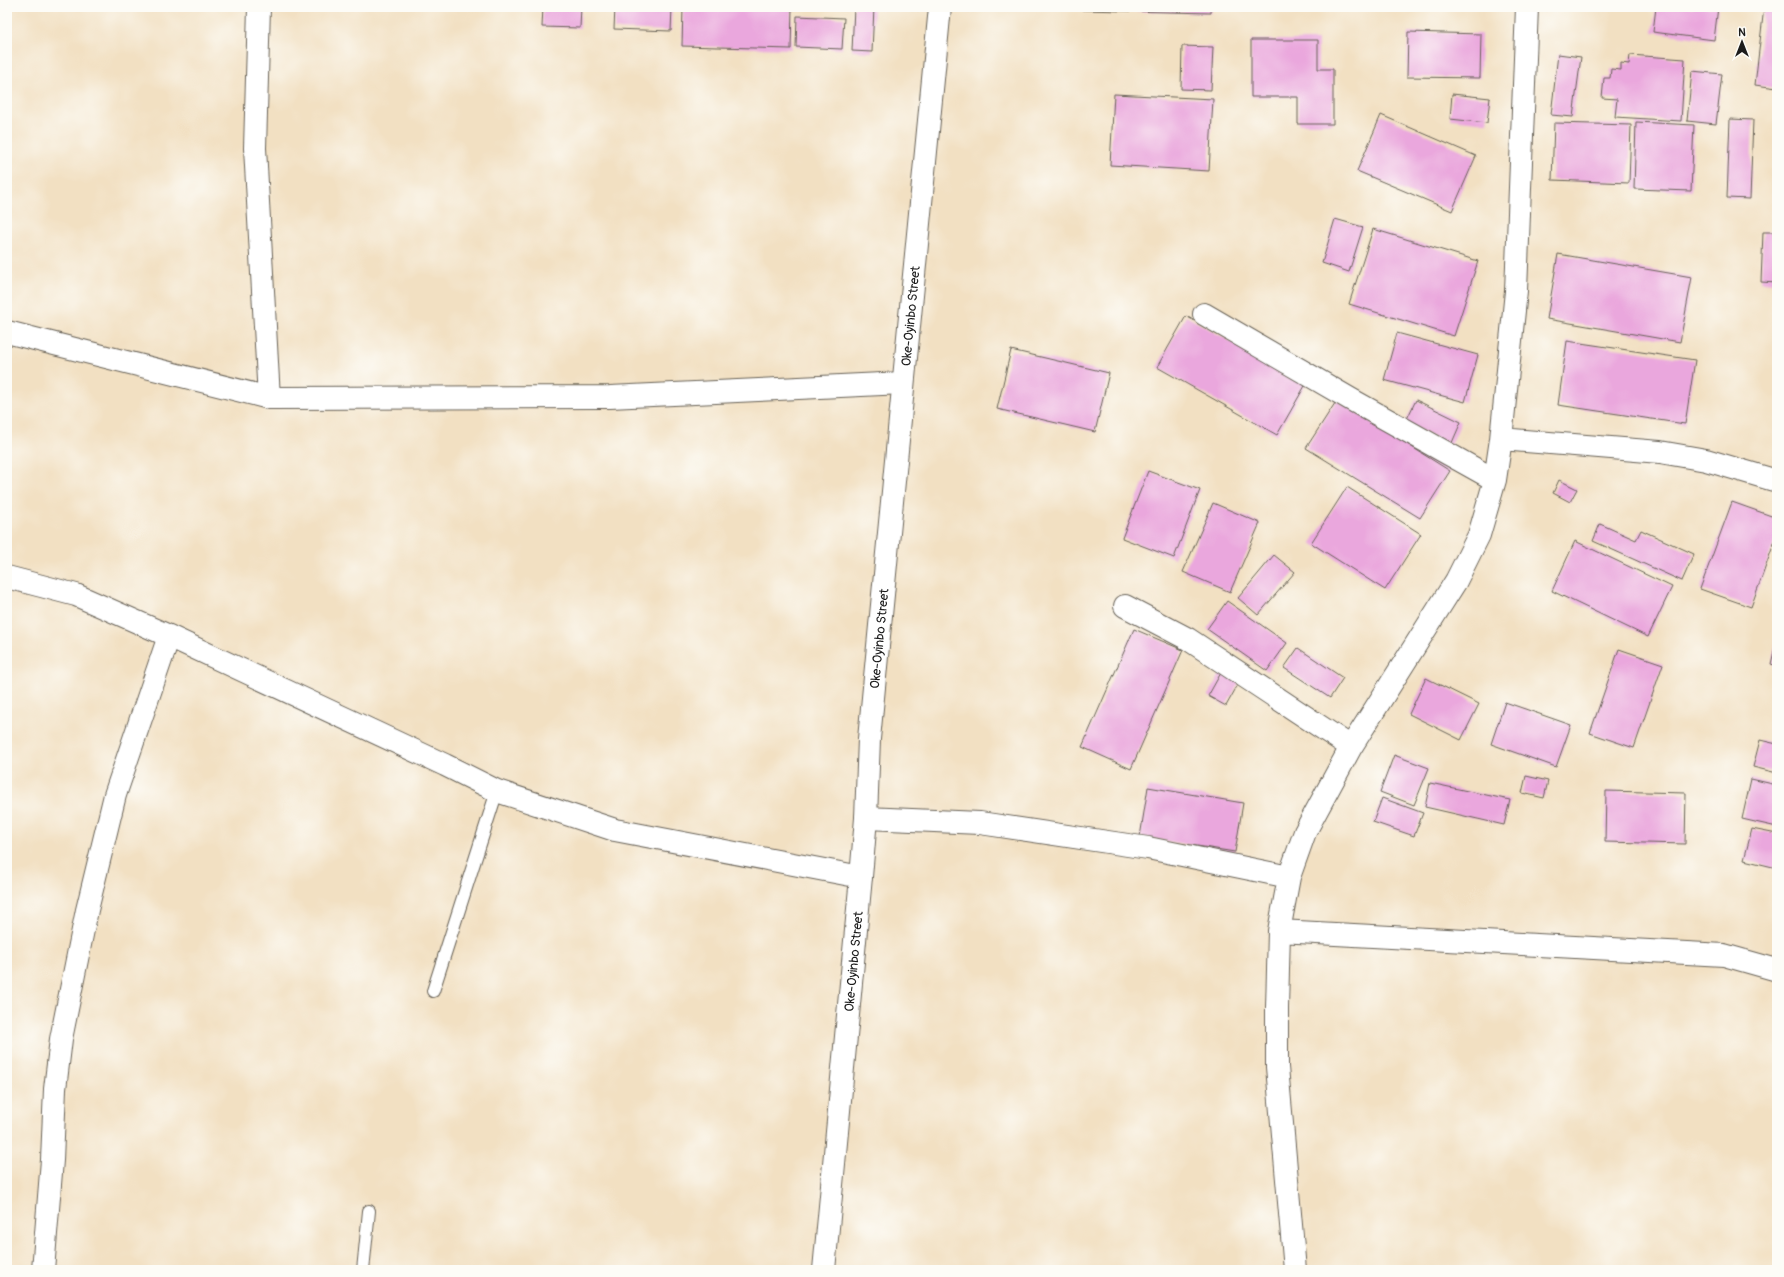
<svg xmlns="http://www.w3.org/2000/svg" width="1784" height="1277" font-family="Pangolin,sans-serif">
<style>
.building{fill:#eaa7dd}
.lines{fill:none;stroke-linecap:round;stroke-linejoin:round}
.lane-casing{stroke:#676156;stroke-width:14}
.street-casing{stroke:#676156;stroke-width:24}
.secondary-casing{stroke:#676156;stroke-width:24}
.lane{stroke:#fff;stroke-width:12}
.street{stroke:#fff;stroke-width:22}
.secondary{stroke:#fff;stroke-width:22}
.labels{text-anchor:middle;stroke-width:3.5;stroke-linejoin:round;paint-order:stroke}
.street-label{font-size:13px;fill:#1c1c1c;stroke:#fdfcf7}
</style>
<rect width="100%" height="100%" fill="#fdfcf7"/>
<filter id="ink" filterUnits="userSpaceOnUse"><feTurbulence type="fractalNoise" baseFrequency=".025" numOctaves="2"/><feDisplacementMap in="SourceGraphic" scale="8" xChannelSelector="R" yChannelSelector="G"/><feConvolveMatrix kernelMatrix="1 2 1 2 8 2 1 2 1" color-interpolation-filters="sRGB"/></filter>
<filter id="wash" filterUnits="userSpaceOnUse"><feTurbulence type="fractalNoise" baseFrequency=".012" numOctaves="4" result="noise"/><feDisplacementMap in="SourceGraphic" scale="16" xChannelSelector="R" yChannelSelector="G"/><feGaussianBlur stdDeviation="0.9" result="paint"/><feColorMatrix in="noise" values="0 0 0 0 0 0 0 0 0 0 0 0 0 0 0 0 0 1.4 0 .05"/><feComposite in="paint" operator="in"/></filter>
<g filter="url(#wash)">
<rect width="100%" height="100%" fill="#f2e0c2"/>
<g id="blocks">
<!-- building -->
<path class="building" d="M543,7H581L580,28L542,27Z
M615,7H672L671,31L614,29Z
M683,7H792L791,49L682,46Z
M854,7H874L872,52L852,51Z
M1082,7H1211V13L1082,10Z
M1656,7H1718L1714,40L1653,32Z
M1764,7H1777V88L1755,85Z
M797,16L844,18L842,49L796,47Z
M1408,32L1481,34L1480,78L1407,77Z
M1251,40H1318V69H1333V124H1298V97H1251Z
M1182,46L1213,47L1211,90L1181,89Z
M1558,54L1581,57L1573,117L1551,115Z
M1630,55L1685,59L1681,121L1615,117L1617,99L1602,98L1604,78H1610L1611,69L1621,70V63L1629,64Z
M1692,71L1722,74L1716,124L1687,121Z
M1114,94L1213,99L1209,171L1110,165Z
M1452,94L1490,98L1487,123L1450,119Z
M1381,115L1476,156L1452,211L1357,171Z
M1730,119L1753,120L1750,199L1727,198Z
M1636,122L1694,125L1691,191L1634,189Z
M1554,123L1631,125L1629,183L1552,180Z
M1335,219L1363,227L1349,272L1322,263Z
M1373,229L1478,261L1454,336L1349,304Z
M1763,232H1777V283L1761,282Z
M1558,254L1692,277L1680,342L1547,319Z
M1186,316L1306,384L1277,435L1157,367Z
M1397,333L1478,355L1465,402L1384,380Z
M1567,341L1695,360L1685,424L1558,405Z
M1011,350L1109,373L1095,432L997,409Z
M1337,400L1450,471L1420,518L1306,448Z
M1416,400L1461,422L1451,445L1405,423Z
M1148,471L1200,490L1174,558L1122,538Z
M1559,480L1577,489L1570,502L1553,493Z
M1347,487L1421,534L1385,590L1311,543Z
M1732,502L1777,518V535L1751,607L1700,589Z
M1213,503L1260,523L1230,592L1183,572Z
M1600,524L1636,540L1641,530L1694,554L1682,581L1593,541Z
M1575,541L1672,587L1648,637L1552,591Z
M1274,555L1295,572L1258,615L1238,598Z
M1227,601L1287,643L1267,671L1207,629Z
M1134,629L1183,650L1131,769L1082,747Z
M1776,643H1777V666L1771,664Z
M1298,648L1343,678L1330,698L1284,668Z
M1619,649L1663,664L1634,748L1590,733Z
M1222,671L1240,681L1226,706L1208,696Z
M1426,678L1479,704L1461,740L1409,714Z
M1505,702L1571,725L1556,767L1491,744Z
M1760,740L1777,744V773L1753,767Z
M1394,755L1429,768L1414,805L1380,792Z
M1526,776L1548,781L1544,798L1522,793Z
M1751,779L1777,785V827L1742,819Z
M1430,783L1510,800L1504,825L1425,807Z
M1148,787L1243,803L1235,852L1140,837Z
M1606,791L1686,793L1685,844L1605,842Z
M1382,798L1423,813L1414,836L1373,822Z
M1752,829L1777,834V868L1744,860Z"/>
</g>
</g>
<g filter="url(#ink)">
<use href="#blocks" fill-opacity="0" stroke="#676156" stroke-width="1"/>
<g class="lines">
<defs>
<path id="lane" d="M433,991L497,791
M363,1270L369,1211"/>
<path id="street" d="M259,7L255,148L269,398
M1204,314L1352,400L1495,480
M7,332L269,398L610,397L903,383
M1501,439L1660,452L1706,460L1777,481
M7,577L76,595L169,636L445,765L497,791L615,830L861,877
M1125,606L1188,639L1351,747
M866,818L980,823L1148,848L1289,877
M1279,931L1724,955L1777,970
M43,1270L52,1160L55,1089L61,1039L87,910L115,795L169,636
M1295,1270L1277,1067V1008L1279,931L1289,877L1305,832L1351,747L1456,581L1479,535L1495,480L1501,439L1516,291L1527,7"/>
<g id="secondary">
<path id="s1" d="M824,1270L861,877L866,818L869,739L940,7"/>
</g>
</defs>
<!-- lane casing -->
<use href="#lane" class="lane-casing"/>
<!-- street casing -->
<use href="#street" class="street-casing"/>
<!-- secondary casing -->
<use href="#secondary" class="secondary-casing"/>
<!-- lane -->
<use href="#lane" class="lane"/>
<!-- street -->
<use href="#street" class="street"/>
<!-- secondary -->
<use href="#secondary" class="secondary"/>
</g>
</g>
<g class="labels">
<!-- street labels -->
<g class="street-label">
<text dy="5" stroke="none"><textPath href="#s1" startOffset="958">Oke-Oyinbo Street</textPath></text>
<text dy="5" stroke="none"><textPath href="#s1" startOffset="634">Oke-Oyinbo Street</textPath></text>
<text dy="5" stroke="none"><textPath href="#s1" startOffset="310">Oke-Oyinbo Street</textPath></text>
</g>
</g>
<!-- margin -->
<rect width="1784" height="1277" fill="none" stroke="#fdfcf7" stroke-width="24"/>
<!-- north arrow -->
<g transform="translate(1742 42)" stroke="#fdfcf7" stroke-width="3" paint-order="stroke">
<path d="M0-3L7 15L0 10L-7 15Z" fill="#1c1c1c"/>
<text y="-6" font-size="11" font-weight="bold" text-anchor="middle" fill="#1c1c1c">N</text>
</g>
</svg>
